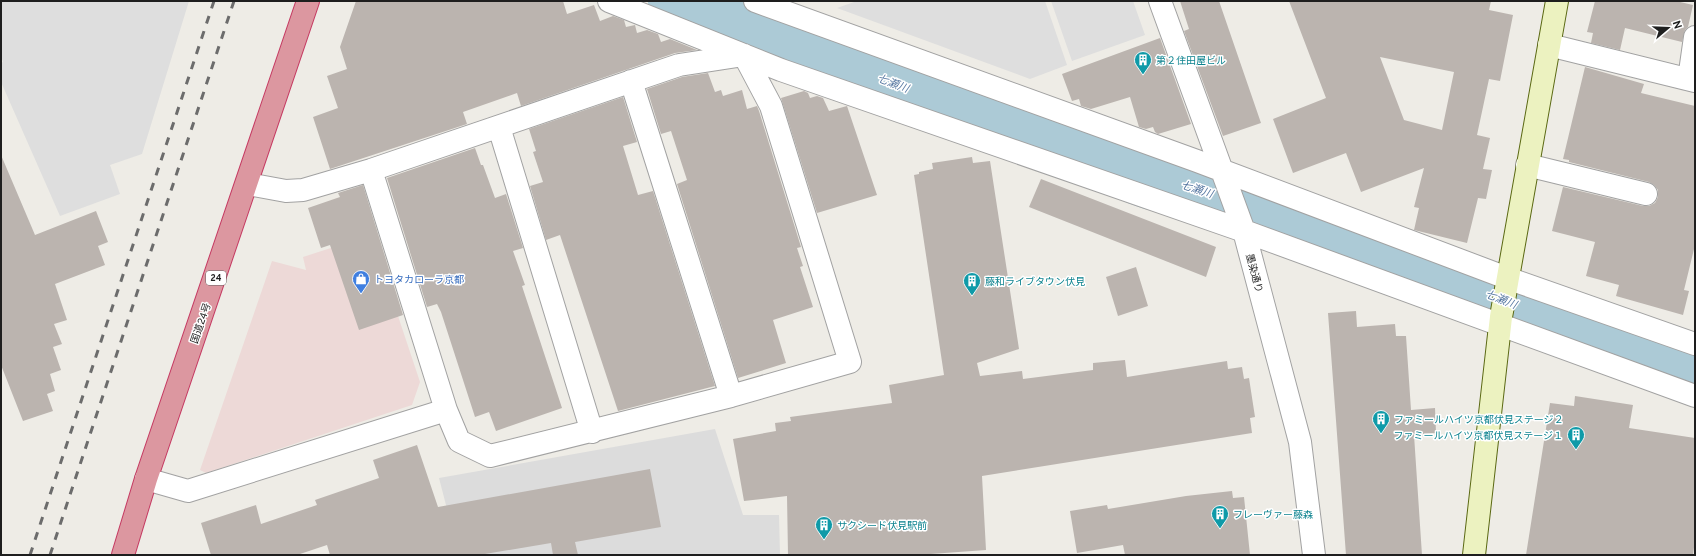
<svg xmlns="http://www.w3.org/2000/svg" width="1696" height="556" font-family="Overpass,'Noto Sans JP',sans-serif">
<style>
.residential{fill:#dcdcdc}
.commercial{fill:#edd9d7}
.parking{fill:#dedede}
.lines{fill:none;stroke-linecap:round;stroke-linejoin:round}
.river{stroke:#accad6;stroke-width:58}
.building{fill:#bbb4af;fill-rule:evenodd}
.street-casing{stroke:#a2a2a2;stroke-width:24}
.secondary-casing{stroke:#5a6812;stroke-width:24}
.highway-casing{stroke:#c53a62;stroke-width:24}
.street{stroke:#fff;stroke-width:22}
.secondary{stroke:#ecf2c0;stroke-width:22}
.highway{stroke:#dc97a0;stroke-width:22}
.rail{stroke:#6c6c6c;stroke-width:3;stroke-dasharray:8 8;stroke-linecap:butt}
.labels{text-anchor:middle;stroke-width:3;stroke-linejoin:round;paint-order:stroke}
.shield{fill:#fff;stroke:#626262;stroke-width:1}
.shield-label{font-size:9px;font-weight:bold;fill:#1e1e1e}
.culture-label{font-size:10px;fill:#0d838f;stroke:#fff;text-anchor:start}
.street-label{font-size:10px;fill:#1e1e1e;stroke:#fff}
.shop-label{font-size:10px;fill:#366cbe;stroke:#fff;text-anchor:start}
.water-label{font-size:11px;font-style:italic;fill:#5778a2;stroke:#fff}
</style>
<rect width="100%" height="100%" fill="#eeece6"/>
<!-- residential -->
<path class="residential" d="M715,429L743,515H779L780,555H459L439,478Z"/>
<!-- commercial -->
<path class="commercial" d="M371,235L420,382L412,405L206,473L200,470L272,261L306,270L303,257Z"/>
<!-- parking -->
<path class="parking" d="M1,1H189L142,154L110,165L120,194L60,216L1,82V63L3,62L1,56Z
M857,1H1045L1067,65L1030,79L837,8Z
M1051,1H1133L1145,35L1072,61Z"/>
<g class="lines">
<!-- river -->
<path class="river" d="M677,1L704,7L810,46L841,64L925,95L1108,157L1138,176L1152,181L1178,182L1366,246L1695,375"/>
</g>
<!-- building -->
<path class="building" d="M356,1H563L567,14L594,5L600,21L613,16L624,20L626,27L635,25L637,33L647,30L658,34L661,42L670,39L697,50L675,53L521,106L517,93L463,112L467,124L330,169L313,117L338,108L327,76L347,69L340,47Z
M1180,1H1219L1261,123L1223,136L1184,31L1189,29Z
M1289,1H1491L1489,10L1513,15L1500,81L1489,79L1477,135L1490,138L1483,169L1492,170L1486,199L1478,198L1467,243L1414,230L1419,208L1414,207L1424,168L1361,192L1346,153L1293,173L1273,119L1326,98ZM1380,57L1454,72L1442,130L1404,120Z
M1595,1H1676L1693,5L1688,27L1685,30L1682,42L1625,28L1620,50L1591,43L1593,33L1587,32Z
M1160,38L1191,124L1158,134L1155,132L1153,127L1146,129L1139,127L1130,97L1091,109L1081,106L1079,99L1072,101L1062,74Z
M1585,67L1644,84L1641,93L1695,106V245L1684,290L1689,291L1683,315L1616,296L1619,285L1586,276L1595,242L1552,231L1563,187L1643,206H1649L1655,203L1658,197V190L1654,185L1649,182L1569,162V160L1563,159Z
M708,73L715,92L721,90L723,96L742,90L747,109L757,106L759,111L801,247L797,248L803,266L800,267L813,307L773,320L786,363L738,378L677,184L687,180L671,131L661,134L647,89L682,77Z
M804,91L808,93L810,98L817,96L823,98L829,111L847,106L877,195L817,213L781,98Z
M623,97L637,142L623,146L638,195L653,191L715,386L618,411L560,235L546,240L530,186L543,182L533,152L536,151L529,129Z
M475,148L481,165H483L495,198L506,194L523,248L513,251L525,285L522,286L562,408L496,431L489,412L475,417L441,312L437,304L427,307L387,178Z
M1,155L35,235L96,211L108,242L98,246L105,265L55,284L67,320L54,324L62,344L53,347L61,370L50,374L55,391L47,394L53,411L23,421L1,365Z
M972,157L973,163L990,161L1019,349L977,363L980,376L1022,371L1023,379L1093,370V363L1125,360L1127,377L1227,361L1228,369L1242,367L1244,379L1249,378L1255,417L1250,418L1252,433L982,476L986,550L917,555H788L787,496L744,501L733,439L776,431L775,423L791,421L790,417L892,403L889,385L944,375L914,175L919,174V172L933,169L932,163Z
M1041,179L1216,247L1206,277L1029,207Z
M363,185L403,315L359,330L330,245L321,248L308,208L340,197L338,193Z
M1136,267L1148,306L1118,316L1106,277Z
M1356,311L1357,327L1395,324L1396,336H1406L1411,410L1435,408L1436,433L1414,435L1422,555H1346L1328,313Z
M1575,396L1633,405L1629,428L1695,438V540L1693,555H1526L1550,403L1574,406Z
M417,445L438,507L650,469L661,527L575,542L578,555H553L551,543L479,555H330L327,545L297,555H211L201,523L256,505L261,524L317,505L315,500L379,478L373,460Z
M1232,491L1233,498L1244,497L1250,555H1125L1123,545L1077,553L1070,511L1107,505L1108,509L1186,496Z"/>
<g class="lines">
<defs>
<path id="street" d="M609,1L781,70L1244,231L1695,396
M755,1L1197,161L1507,278L1695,344
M1160,1L1244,231L1300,442L1314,555
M1549,45L1695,81
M1689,79L1695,37
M631,81L731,396
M499,127L592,432
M1527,165L1646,194
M371,170L446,410
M146,479L188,491L446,410L459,441L490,456L731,396L850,362L771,106L744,55L679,65L371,170L303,190L286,191L248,184"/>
<path id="secondary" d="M1474,555L1501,317L1557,1"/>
<path id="highway" d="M123,555L146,479L308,1"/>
</defs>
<!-- street casing -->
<use href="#street" class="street-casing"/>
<!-- secondary casing -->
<use href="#secondary" class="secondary-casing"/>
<!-- highway casing -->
<use href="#highway" class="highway-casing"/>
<!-- street -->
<use href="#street" class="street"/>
<!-- secondary -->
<use href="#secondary" class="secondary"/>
<!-- highway -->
<use href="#highway" class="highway"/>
<!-- rail -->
<path class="rail" d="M30,555L214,1
M50,555L234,1"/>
</g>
<!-- icons -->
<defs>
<symbol id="building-pin" viewBox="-11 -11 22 30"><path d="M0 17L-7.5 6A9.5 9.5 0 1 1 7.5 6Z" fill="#0f9aa8" stroke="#fff"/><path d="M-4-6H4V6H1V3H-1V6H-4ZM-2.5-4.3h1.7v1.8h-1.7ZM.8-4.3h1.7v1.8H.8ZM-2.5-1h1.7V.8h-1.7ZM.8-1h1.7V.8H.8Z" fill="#fff"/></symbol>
<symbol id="shop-pin" viewBox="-11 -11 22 30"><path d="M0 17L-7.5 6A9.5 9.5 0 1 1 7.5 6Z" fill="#3f7fe0" stroke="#fff"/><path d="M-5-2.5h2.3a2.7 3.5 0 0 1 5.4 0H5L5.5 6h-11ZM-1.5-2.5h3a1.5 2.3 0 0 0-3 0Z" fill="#fff"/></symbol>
</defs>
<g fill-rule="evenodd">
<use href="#building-pin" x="1133" y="50" width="20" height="27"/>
<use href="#shop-pin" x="351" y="269" width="20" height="27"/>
<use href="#building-pin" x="962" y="271" width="20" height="27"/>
<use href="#building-pin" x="1371" y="409" width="20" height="27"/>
<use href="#building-pin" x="1566" y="425" width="20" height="27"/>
<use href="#building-pin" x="1210" y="504" width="20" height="27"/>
<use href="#building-pin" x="814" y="515" width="20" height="27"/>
</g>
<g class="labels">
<!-- shield labels -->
<rect class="shield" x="206" y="271" width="20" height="14" rx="3"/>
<g class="shield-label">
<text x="216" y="281">24</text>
</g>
<!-- culture labels -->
<g class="culture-label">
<text x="1156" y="64">第２住田屋ビル</text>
<text x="985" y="285">藤和ライブタウン伏見</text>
<text x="1394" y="423">ファミールハイツ京都伏見ステージ２</text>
<text x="1563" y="439" text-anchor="end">ファミールハイツ京都伏見ステージ１</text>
<text x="1233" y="518">フレーヴァー藤森</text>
<text x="837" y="529">サクシード伏見駅前</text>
</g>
<!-- street labels -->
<g class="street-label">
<text transform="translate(1255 273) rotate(75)" y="4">墨染通り</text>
<text transform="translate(200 323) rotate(-71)" y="4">国道24号</text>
</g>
<!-- shop labels -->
<g class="shop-label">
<text x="374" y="283">トヨタカローラ京都</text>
</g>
<!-- water labels -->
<g class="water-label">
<text transform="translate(893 83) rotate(20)" y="4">七瀬川</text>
<text transform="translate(1197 189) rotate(18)" y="4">七瀬川</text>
<text transform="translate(1501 299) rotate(21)" y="4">七瀬川</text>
</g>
</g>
<!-- border -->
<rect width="1696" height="556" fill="none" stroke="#1e1e1e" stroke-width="4"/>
<!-- north arrow -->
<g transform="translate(1668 28) rotate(71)" stroke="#ffffff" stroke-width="3" paint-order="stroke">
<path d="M0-3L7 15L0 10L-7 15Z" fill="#1e1e1e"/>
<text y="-6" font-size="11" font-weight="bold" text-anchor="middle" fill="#1e1e1e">N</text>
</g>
</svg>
